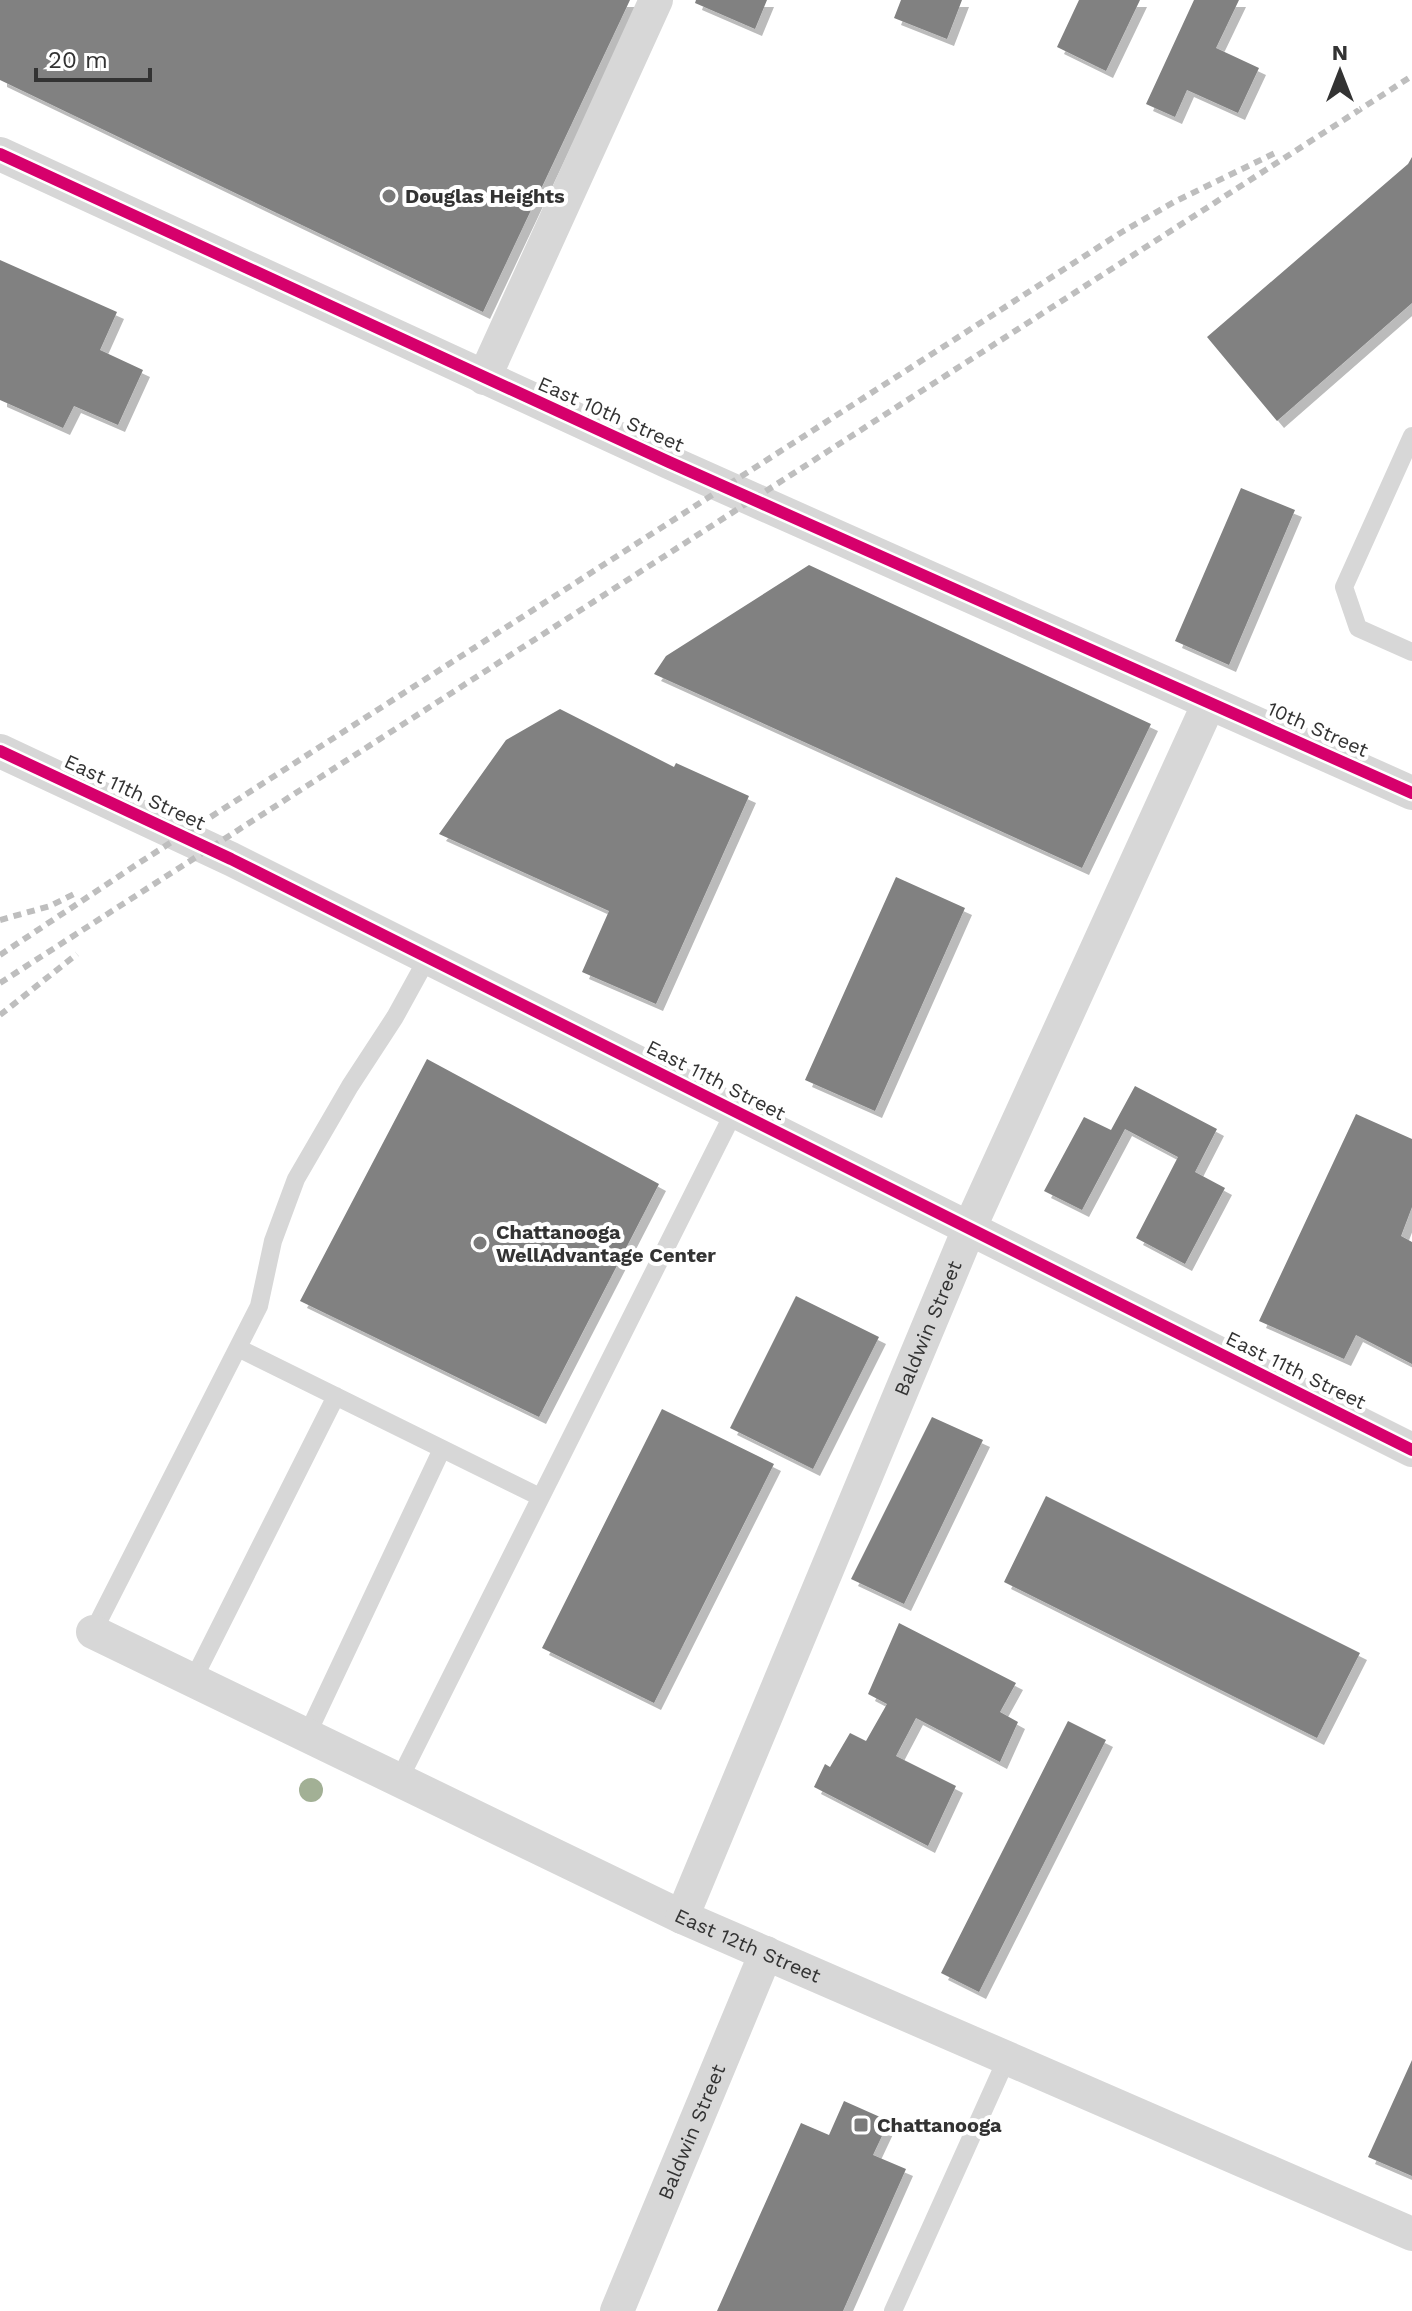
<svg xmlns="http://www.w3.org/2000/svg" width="1412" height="2311" font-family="'Work Sans',sans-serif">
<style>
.building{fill:#818181;filter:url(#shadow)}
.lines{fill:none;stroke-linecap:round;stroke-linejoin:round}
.lane{stroke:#d7d7d7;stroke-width:18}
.street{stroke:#d7d7d7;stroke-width:34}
.rail{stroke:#bebebe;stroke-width:6;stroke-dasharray:8 6;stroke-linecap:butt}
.cycleway-casing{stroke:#fff;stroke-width:17}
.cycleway{stroke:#d6006c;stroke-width:12}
.tree{fill:#a2b095}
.poi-dot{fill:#7a7a7a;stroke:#fff;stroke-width:3}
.labels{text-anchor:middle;stroke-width:8;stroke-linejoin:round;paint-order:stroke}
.poi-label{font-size:20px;font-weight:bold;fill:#333;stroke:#fff;text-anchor:start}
.street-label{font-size:20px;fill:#333;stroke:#fff}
</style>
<defs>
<filter id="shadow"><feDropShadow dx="7" dy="7" stdDeviation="0" flood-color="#0004"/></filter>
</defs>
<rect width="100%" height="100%" fill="#fff"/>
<!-- building -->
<path class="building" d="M0,0H630L483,312L0,80Z
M696,0H767L755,29L695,3Z
M901,0H962L947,39L894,18Z
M1079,0H1140L1106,71L1057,47Z
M1194,0H1239L1216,48L1259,68L1238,113L1187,90L1175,117L1146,104Z
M1412,157V303L1277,421L1207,337L1408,164Z
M0,260L117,312L100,350L143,370L118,425L74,406L63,428L0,400Z
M1241,488L1295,510L1229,665L1175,641Z
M809,565L1151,724L1082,868L654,674L666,656Z
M560,709L674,767L676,763L749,796L656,1004L582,972L609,911L439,834L506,740Z
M896,877L965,908L875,1111L805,1080Z
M427,1059L659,1184L539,1417L300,1301Z
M1135,1086L1217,1129L1195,1172L1225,1188L1185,1264L1136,1238L1178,1157L1125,1129L1082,1210L1044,1191L1084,1117L1111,1130Z
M1356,1114L1412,1139V1207L1401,1236L1412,1242V1364L1356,1335L1344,1359L1259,1321Z
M796,1296L879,1337L813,1469L730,1428Z
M662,1409L774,1464L654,1703L542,1648Z
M932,1417L983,1440L904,1604L851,1579Z
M1046,1496L1360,1653L1317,1738L1004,1582Z
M899,1623L1016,1683L1000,1712L1018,1722L1000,1762L916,1718L896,1756L956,1786L928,1846L814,1787L825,1764L830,1767L850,1733L866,1741L887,1704L868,1694Z
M1068,1721L1106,1740L979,1992L941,1973Z
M1412,2060V2176L1368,2157Z
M844,2101L889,2121L873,2155L906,2169L843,2311H717L801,2123L829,2135Z"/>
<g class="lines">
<!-- lane -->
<path class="lane" d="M1412,436L1344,587L1358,628L1412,652
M238,1348L540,1497
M93,1632L259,1306L273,1241L296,1179L350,1086L395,1017L428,957
M193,1680L336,1396
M307,1735L442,1449
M399,1780L734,1112
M893,2311L1007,2058"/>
<!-- street -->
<g class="street">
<path d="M0,154L669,462L1412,793"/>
<path d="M484,378L656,0"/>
<path d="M0,751L231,859L1412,1450"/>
<path id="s1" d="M93,1632L682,1917L1412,2234"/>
<path id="s2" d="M682,1917L969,1229L1209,703"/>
<path id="s3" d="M617,2311L766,1953"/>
</g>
<!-- rail -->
<path class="rail" d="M0,920L50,906L76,893
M0,955L142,861L1122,232L1174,202L1275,153
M0,983L1412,76
M0,1015L77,954"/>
<defs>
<path id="cycleway" d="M0,154L669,462L1412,793
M0,751L231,859L1412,1450"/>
</defs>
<!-- cycleway casing -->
<use href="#cycleway" class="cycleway-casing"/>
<!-- cycleway -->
<use href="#cycleway" class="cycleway"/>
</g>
<!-- trees -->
<circle class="tree" cx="311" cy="1790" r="12"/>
<!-- markers -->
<g class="poi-dot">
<circle cx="389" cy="196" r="8"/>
<circle cx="480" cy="1243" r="8"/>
<rect x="853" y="2117" width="16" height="16" rx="4"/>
</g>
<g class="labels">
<!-- poi labels -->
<g class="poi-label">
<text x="405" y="203">Douglas Heights</text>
<text x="496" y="1239">Chattanooga<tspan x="496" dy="23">WellAdvantage Center</tspan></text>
<text x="877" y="2132">Chattanooga</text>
</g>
<!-- street labels -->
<g class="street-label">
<text transform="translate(611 414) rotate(24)" y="7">East 10th Street</text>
<text transform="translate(1318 729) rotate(24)" y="7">10th Street</text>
<text transform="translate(135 792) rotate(25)" y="7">East 11th Street</text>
<text transform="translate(716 1080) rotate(27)" y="7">East 11th Street</text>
<text dy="7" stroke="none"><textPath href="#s2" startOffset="638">Baldwin Street</textPath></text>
<text transform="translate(1296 1370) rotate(26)" y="7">East 11th Street</text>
<text dy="7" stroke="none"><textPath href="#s1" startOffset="726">East 12th Street</textPath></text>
<text dy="7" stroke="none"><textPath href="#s3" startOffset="194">Baldwin Street</textPath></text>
</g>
</g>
<!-- north arrow -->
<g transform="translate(1340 72)" stroke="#ffffff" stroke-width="6" paint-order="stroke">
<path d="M0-6L14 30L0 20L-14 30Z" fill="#333333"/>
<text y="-12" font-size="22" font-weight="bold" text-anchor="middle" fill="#333333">N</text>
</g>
<!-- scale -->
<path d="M36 68v12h114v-12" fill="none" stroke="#333333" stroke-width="4"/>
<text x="48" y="68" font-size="24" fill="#333333" stroke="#ffffff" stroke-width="6" paint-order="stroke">20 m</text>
</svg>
